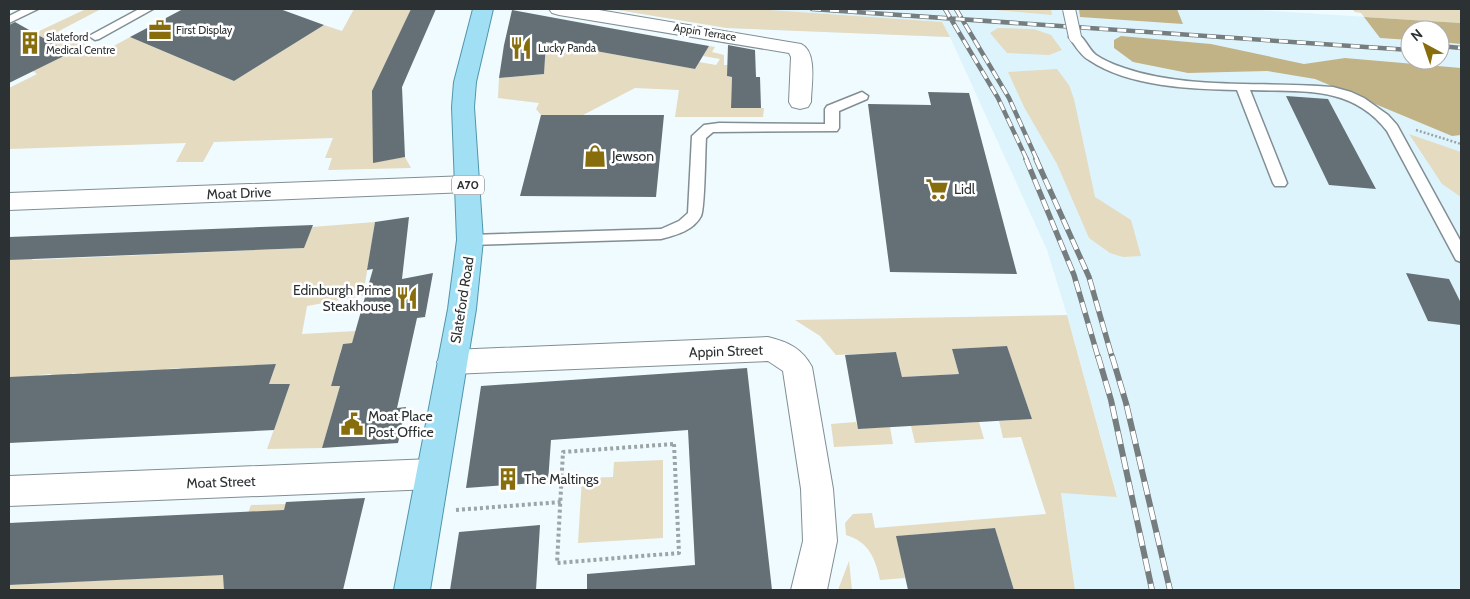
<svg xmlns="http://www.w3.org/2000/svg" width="1470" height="599" font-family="Cabin,sans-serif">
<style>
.built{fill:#def4fd;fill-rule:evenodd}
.green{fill:#e4dbc0}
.forest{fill:#c2b387}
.building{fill:#647075}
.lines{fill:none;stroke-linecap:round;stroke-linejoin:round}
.lane-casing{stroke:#818e93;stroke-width:3}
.street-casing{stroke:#818e93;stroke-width:2}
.primary-casing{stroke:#5095ac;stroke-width:2}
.path-far1{stroke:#9ba4a7;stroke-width:2.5;stroke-dasharray:2 2;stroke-linecap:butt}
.path{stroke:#9ba4a7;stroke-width:4;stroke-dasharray:3 3;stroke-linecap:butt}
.lane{fill:#fff;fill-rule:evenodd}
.street{fill:#fff;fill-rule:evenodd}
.primary{fill:#a1e0f4;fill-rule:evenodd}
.rail-far2-casing{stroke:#757d7f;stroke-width:4.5}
.rail-far1-casing{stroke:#757d7f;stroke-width:5.5}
.rail-casing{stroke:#757d7f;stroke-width:6}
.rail-far2{stroke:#fff;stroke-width:3;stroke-dasharray:9;stroke-linecap:butt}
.rail-far1{stroke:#fff;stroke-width:4;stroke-dasharray:11;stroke-linecap:butt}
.rail{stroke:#fff;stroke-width:4.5;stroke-dasharray:13;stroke-linecap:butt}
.lane-bridge-casing{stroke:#818e93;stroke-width:14;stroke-linecap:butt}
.lane-bridge{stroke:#fff;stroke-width:12}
.labels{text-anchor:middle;stroke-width:5;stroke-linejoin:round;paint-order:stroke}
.far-poi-label{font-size:11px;fill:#2c3133;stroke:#fff;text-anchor:start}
.far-street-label{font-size:11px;fill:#2c3133;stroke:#fff}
.shield{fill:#fff;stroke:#6b6f70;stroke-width:1}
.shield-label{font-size:12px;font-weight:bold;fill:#2c3133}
.poi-label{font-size:14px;fill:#2c3133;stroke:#fff;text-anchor:start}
.street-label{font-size:14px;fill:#2c3133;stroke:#fff}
</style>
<rect width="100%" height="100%" fill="#effbff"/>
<!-- built -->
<path class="built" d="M612,9H1242L1461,23V590H1075L1061,493L1117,496L1067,315L1047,250L950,37L727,28ZM1410,30H1440V60H1410Z"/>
<!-- green -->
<path class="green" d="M86,9H101L57,32L103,52L130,37L234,81L324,25L342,31L354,9H411L377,82H404L374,162L405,157L411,168L328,170L332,158H325L333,138L214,142L203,162H176L186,143L9,149V88L37,74L33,71L69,53L35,33Z
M612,9H754L942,22L950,37L727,28Z
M981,9H1051L1052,15L983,9Z
M1352,9H1461V23L1364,17L1361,13L1355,12Z
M998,28L1034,29L1051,35L1062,50L1049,55L1007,53L990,33Z
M542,41L695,69L699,62L716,65L720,59L703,56L709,46L715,47L712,52L724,55V65H728L727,76L732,77L731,108H764L763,117H675L679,90L635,88L583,115H541L536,109L539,103L498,98L499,78L544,74L545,52Z
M1057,69L1069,85L1074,99L1095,197L1131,220L1141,256L1123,257L1110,253L1089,238L1057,164L1024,107L1008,72Z
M1409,134L1461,152V197L1442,184Z
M375,222L363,296L307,306L302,334L356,331L352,343L343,344L340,353L349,352L343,377L333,378L331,386H340L322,448L267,449L290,384H269L276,364L231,366L223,386L179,368L167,369L158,389L147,370L135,371L125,391L106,392L117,372H104L93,392L75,393L86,373H72L61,394L51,374L39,375L26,396L9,397L19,377H9V260H13L30,236H48L32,260L303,248L312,227Z
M1067,315L1117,497L1061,493L1075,590H1014L995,528L897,536L905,578L880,580C875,558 869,542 846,535L845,523L853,514L872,513L875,528L1046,514L1021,437L1003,438L999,421L1032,419L1007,346L952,349L959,374L902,377L896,352L836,355L820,336L795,320Z
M856,422L858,428L890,427L893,444L834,447L831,424Z
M979,422L984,439L915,443L911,426Z
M663,460V538L578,543L582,478L613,477L614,462Z
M286,504L284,511L292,558L283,590H9V585L226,574L251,505Z
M849,561L852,590H838Z"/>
<!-- forest -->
<path class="forest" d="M1079,9H1177L1183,24L1080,17Z
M1364,17L1461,23V44L1440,42V30H1410V40L1380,38Z
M1121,36L1211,44L1304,64L1345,58L1461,68V135L1452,136L1315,79L1267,71L1188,73L1133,62L1114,48V40Z"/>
<!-- building -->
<path class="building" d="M183,9H280L324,25L234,81L130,37Z
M411,9H436L402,87L405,157L373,163L372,91Z
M512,10L615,29L709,46L695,69L546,42L544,74L499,78L504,45Z
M15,22L70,53L9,83V25Z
M728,45L755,50L756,77H760L761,108H731L732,77L727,76Z
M928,92L969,93L1017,274L890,272L868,104L931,105Z
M1286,96L1328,99L1376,189L1329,185Z
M541,115H664L656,197L520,196Z
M409,217L402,279L433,273L425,317L417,318L397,408L406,407L398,443L322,448L340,386H331L343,344L352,343L373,269L367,270L375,222Z
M313,225L304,248L9,260V237Z
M1406,273L1449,279L1461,303V325L1428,321Z
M1007,346L1032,419L858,429L845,355L896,352L902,377L959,374L952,349Z
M276,364L269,384H290L274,430L9,443V377Z
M747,368L772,590H587V574L695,565L688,430L551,440L548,482L466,488L481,386Z
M365,498L343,590H224L223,575L9,585V523L284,510L286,502Z
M540,525L536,590H450L459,532Z
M995,528L1014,590H908L896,536Z"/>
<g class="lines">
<defs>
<path id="lane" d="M23,9H38L9,23V16Z
M139,9H153L99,39L95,40L89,36Z
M1075,33C1085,36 1088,49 1096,55C1103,60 1115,65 1124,68C1188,90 1266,81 1333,87L1351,92L1364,98L1388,115L1397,125L1461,242V262L1456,260L1387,131C1352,85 1302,92 1250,90L1287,183L1285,186H1275L1273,183L1237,90C1191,89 1129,87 1089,60C1081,56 1074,44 1069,37Z
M862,92L868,96L867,99L839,111V128L837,131L713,132L706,138C705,151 705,208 701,216C693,231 676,235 661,239L470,245L465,244L462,240L465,236L470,235L661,229L679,221L688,213L692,136L704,125L719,123L825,124V109L827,106Z"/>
<path id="street" d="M549,9H593L801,44C818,52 811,86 811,102L808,107L800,109L792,107L789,102L791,57L789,53L559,15L552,13Z
M468,176L477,178L480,184L477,190L468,192L9,210V193Z
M768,337C788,342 802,348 812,367L833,489L837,541L827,590H791L803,541L801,489L783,371L768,361L452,374L442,370L437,362L442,354L452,350Z
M432,459L443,464L448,474L443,484L432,489L9,506V476Z"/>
<path id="primary" d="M473,9H493L476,82L474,107L483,240L476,309L430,590H394L448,309L457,240L452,107L454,82Z"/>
</defs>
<!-- lane casing -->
<use href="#lane" class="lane-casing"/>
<!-- street casing -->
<use href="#street" class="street-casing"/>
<!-- primary casing -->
<use href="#primary" class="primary-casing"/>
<!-- path-far1 -->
<path class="path-far1" d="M1416,130L1461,144"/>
<!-- path -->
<path class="path" d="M674,444L679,553L557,563L563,452Z
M456,510L561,502"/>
<!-- lane -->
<use href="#lane" class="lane"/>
<!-- street -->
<use href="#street" class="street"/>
<!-- primary -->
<use href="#primary" class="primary"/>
<defs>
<path id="rail-far2" d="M812,9L1410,50
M945,9L998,98L1027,160
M956,9L1009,98L1037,160
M1440,46L1461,48"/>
<path id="rail-far1" d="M1026,159L1074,275L1098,357
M1036,159L1089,277L1112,357"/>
<path id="rail" d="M1098,356L1111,400L1152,590
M1112,356L1126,403L1170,590"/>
</defs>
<!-- rail-far2 casing -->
<use href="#rail-far2" class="rail-far2-casing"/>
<!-- rail-far1 casing -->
<use href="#rail-far1" class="rail-far1-casing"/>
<!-- rail casing -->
<use href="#rail" class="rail-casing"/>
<!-- rail-far2 -->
<use href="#rail-far2" class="rail-far2"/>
<!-- rail-far1 -->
<use href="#rail-far1" class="rail-far1"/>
<!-- rail -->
<use href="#rail" class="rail"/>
<defs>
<path id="lane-bridge" d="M1069,9L1075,37"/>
</defs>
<!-- lane-bridge casing -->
<use href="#lane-bridge" class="lane-bridge-casing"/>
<!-- lane-bridge -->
<use href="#lane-bridge" class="lane-bridge"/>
</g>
<!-- icons -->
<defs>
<symbol id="office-bare" viewBox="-9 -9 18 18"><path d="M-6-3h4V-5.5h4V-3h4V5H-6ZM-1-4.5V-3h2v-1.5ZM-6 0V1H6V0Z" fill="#876d0c" stroke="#fff" stroke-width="2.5" paint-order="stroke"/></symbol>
<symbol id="building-bare" viewBox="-9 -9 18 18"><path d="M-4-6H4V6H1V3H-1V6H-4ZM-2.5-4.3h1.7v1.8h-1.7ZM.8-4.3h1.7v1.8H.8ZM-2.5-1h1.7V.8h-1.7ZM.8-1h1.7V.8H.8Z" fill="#876d0c" stroke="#fff" stroke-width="2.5" paint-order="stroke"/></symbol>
<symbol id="restaurant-bare" viewBox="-9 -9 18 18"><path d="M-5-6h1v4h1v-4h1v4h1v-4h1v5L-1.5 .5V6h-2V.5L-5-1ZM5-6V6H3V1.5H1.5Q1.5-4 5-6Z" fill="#876d0c" stroke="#fff" stroke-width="2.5" paint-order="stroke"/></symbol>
<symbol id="shop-bare" viewBox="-9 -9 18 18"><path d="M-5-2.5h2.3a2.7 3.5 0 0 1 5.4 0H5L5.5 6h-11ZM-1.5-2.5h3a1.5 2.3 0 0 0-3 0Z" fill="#876d0c" stroke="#fff" stroke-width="2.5" paint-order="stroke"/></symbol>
<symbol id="supermarket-bare" viewBox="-9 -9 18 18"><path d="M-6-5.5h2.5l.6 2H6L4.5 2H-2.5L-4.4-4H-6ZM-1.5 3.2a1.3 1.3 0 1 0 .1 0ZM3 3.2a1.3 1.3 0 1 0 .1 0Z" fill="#876d0c" stroke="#fff" stroke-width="2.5" paint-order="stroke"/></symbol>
<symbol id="civic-bare" viewBox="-9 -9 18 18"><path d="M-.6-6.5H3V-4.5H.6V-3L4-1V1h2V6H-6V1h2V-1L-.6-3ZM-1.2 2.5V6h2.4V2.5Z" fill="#876d0c" stroke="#fff" stroke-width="2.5" paint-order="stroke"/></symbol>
</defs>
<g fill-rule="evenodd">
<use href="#office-bare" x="144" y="14" width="32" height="32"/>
<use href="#building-bare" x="14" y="27" width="32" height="32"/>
<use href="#restaurant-bare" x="505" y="32" width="32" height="32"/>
<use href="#shop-bare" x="579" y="140" width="32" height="32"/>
<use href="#supermarket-bare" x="921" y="173" width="32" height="32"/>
<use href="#restaurant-bare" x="391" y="282" width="32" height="32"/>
<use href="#civic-bare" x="336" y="408" width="32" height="32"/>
<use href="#building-bare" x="492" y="463" width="32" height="32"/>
</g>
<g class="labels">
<!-- far-poi labels -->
<g class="far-poi-label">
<text x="176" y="34">First Display</text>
<text x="46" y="41">Slateford<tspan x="46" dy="13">Medical Centre</tspan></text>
<text x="538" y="52">Lucky Panda</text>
</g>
<!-- far-street labels -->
<g class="far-street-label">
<text transform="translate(705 32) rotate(9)" y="4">Appin Terrace</text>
</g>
<!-- shield labels -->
<rect class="shield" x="452" y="175.5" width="32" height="19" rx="4"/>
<g class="shield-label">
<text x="468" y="189">A70</text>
</g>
<!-- poi labels -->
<g class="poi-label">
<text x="612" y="161">Jewson</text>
<text x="954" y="194">Lidl</text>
<text x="391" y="295" text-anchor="end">Edinburgh Prime<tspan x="391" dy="16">Steakhouse</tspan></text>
<text x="368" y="421">Moat Place<tspan x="368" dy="16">Post Office</tspan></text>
<text x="524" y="484">The Maltings</text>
</g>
<!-- street labels -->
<g class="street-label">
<text transform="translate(239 193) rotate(-2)" y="5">Moat Drive</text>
<text transform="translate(462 300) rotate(-81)" y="5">Slateford Road</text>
<text transform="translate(726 351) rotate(-2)" y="5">Appin Street</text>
<text transform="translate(221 482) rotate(-2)" y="5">Moat Street</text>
</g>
</g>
<!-- border -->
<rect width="1470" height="599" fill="none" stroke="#2c3133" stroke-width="20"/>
<!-- north arrow -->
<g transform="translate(1425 45) rotate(320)"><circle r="24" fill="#ffffff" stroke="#abadad"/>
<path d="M0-4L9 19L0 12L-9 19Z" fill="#876d0c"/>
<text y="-8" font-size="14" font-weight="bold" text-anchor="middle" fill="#2c3133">N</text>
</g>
</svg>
